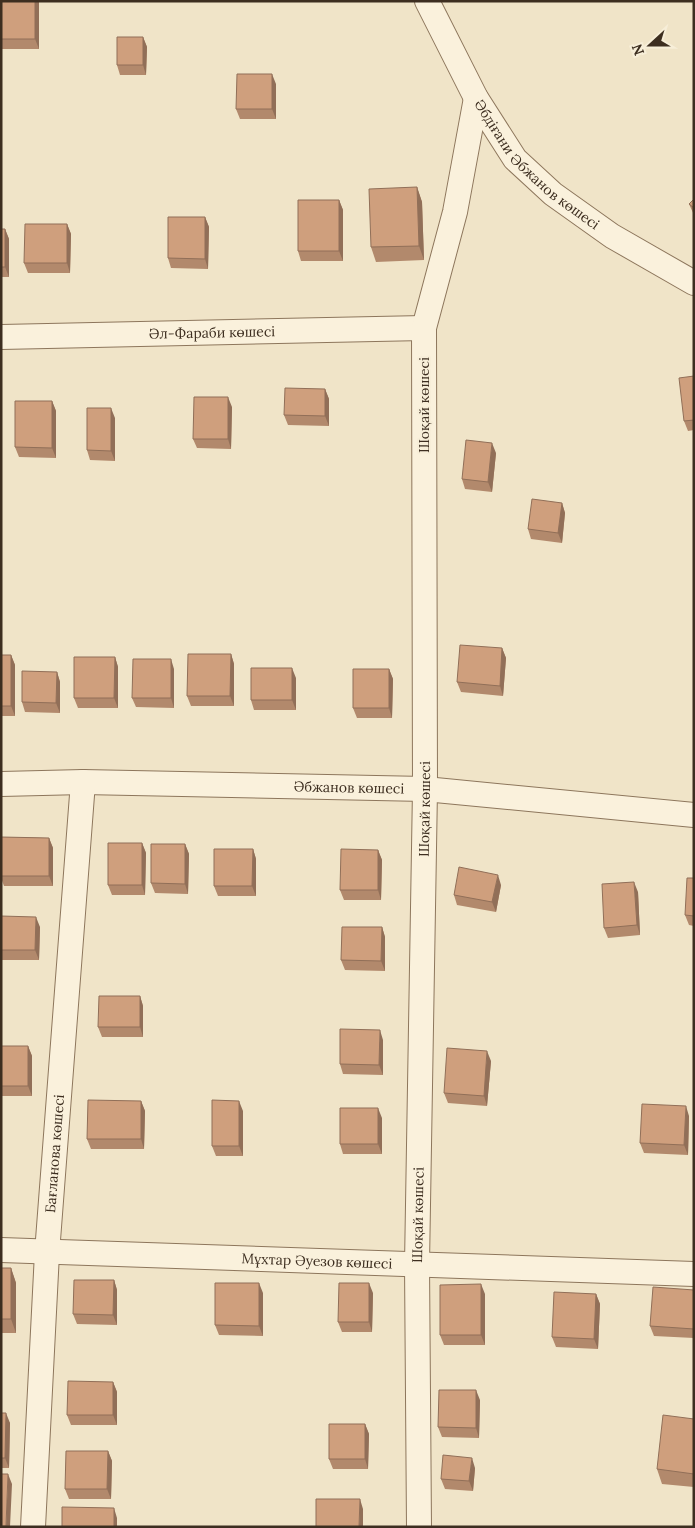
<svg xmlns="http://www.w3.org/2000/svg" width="695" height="1528" font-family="Lora,serif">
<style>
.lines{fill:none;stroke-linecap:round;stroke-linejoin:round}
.minor-casing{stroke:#8d765c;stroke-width:26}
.minor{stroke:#faf1dc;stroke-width:24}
.wall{fill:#b2896c}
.shaded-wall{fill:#916f58}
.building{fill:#cf9f7d;stroke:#916f58}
.labels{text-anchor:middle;stroke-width:4;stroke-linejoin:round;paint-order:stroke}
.street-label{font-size:14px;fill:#3d2e20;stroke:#f7eed8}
</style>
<rect width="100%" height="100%" fill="#f0e4c8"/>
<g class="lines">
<defs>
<g id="minor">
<path id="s1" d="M427,1L476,98L515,159L553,194L612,236L694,283"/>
<path id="s2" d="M1,337L424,328"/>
<path id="s3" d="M1,784L83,782L425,789L694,815"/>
<path id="s4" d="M1,1250L694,1274"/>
<path id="s5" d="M33,1527L47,1253L83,782"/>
<path id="s6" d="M419,1527L417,1264L425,789L424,328L455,212L476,98"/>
</g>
</defs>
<!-- minor casing -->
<use href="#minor" class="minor-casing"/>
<!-- minor -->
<use href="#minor" class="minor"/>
</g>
<!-- wall -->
<path class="wall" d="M1,1H39V49H1Z
M143,37L147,47L146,75H120L117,65Z
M276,84V119H240L236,109Z
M417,187L422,202L424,260L376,262L371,247Z
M694,199V215L689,204Z
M339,200L343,210V261H301L298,251Z
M205,217L209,227L208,269L171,268L168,258Z
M67,224L71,234L70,273H28L24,263Z
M1,229H5L9,239V277H1Z
M694,376V430L688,431L684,421Z
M325,389L329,399V426L288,425L284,415Z
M52,401L56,411V458L19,457L15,447Z
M232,407L231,449L197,448L193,439Z
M115,418V461L90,460L87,450Z
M496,453L492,492L465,489L462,479Z
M562,503L565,513L562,543L531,539L528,529Z
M502,648L506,658L503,696L461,692L457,682Z
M231,654L234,664V706H191L187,696Z
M1,655H11L15,665V716H1Z
M115,657L118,667V708H78L74,698Z
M174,669V708L136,707L132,698Z
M389,669L393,679L392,718H357L353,708Z
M57,672L60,682V713L25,712L22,702Z
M296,678V710H254L251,700Z
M1,837L49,838L53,848V886H4L1,878Z
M142,843L146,853L145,895H112L108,885Z
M185,844L189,854L188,894L155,893L151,883Z
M253,849L256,859V896H218L214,886Z
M378,850L382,860L381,900H344L340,890Z
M694,878V926L689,925L685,915Z
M501,885L496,912L457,905L454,895Z
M638,892L640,935L608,938L604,928Z
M1,916L40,927L39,960H1Z
M382,927L385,937V971L345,970L341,960Z
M140,996L143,1006V1037H102L98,1027Z
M383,1040V1075L343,1074L340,1064Z
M1,1046H28L32,1056V1096H1Z
M491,1061L487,1106L448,1103L444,1093Z
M141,1101L145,1111L144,1149H91L87,1139Z
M243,1111V1156H216L212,1146Z
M689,1116L688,1155L644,1153L640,1143Z
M382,1118V1154H343L340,1144Z
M1,1268H11L16,1283V1333H1Z
M114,1280L117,1290V1325L77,1324L73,1314Z
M694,1290V1338L654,1336L650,1326Z
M263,1293V1336L219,1335L215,1325Z
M373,1293L372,1332H342L338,1322Z
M485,1294V1345H444L440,1335Z
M596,1294L600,1304L598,1349L556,1347L552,1337Z
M113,1382L117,1392V1425H71L67,1415Z
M480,1400L479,1438L442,1437L438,1427Z
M1,1413L10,1423L9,1468H1Z
M694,1419V1487L662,1484L657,1469Z
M365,1424L369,1434L368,1469H333L329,1459Z
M108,1451L112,1461L111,1499H69L65,1489Z
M475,1468L473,1491L445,1489L441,1479Z"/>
<!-- shaded-wall -->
<path class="shaded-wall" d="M35,1H39V49L35,39Z
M143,37L147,47L146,75L143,65Z
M272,74L276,84V119L272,109Z
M417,187L422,202L424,260L419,246Z
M339,200L343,210V261L339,251Z
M205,217L209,227L208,269L205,259Z
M67,224L71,234L70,273L67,263Z
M5,229L9,239V277L5,267Z
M325,389L329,399V426L325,416Z
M228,397L232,407L231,449L228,439Z
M52,401L56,411V458L52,448Z
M111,408L115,418V461L111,451Z
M492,443L496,453L492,492L488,482Z
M562,503L565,513L562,543L558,533Z
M502,648L506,658L503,696L500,686Z
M231,654L234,664V706L230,696Z
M11,655L15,665V716L11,706Z
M115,657L118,667V708L114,698Z
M171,659L174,669V708L171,698Z
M292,668L296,678V710L292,700Z
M389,669L393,679L392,718L389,708Z
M57,672L60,682V713L56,703Z
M49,838L53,848V886L49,876Z
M142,843L146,853L145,895L142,885Z
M185,844L189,854L188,894L185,884Z
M253,849L256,859V896L252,886Z
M378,850L382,860L381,900L378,890Z
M498,875L501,885L496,912L492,902Z
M634,882L638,892L640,935L637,925Z
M36,917L40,927L39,960L35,950Z
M382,927L385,937V971L381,961Z
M140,996L143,1006V1037L140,1027Z
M380,1030L383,1040V1075L379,1065Z
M28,1046L32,1056V1096L28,1086Z
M487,1051L491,1061L487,1106L484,1096Z
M141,1101L145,1111L144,1149L141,1139Z
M239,1101L243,1111V1156L239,1146Z
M686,1106L689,1116L688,1155L684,1145Z
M378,1108L382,1118V1154L378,1144Z
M11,1268L16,1283V1333L11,1319Z
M114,1280L117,1290V1325L113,1315Z
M259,1283L263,1293V1336L259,1326Z
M369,1283L373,1293L372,1332L369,1322Z
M481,1284L485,1294V1345L481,1335Z
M596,1294L600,1304L598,1349L594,1339Z
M113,1382L117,1392V1425L113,1415Z
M476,1390L480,1400L479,1438L476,1428Z
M6,1413L10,1423L9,1468L5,1458Z
M365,1424L369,1434L368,1469L365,1459Z
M108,1451L112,1461L111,1499L107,1489Z
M472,1458L475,1468L473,1491L469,1481Z
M8,1474L12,1484L10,1527H6Z
M360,1499L363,1509V1527H359Z
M114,1508L117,1518V1527H114Z"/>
<!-- building -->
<path class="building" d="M1,1H35V39H1Z
M117,37H143V65H117Z
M237,74H272V109H236Z
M417,187L419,246L371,247L369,189Z
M694,199V208L689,204Z
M298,200H339V251H298Z
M168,217H205V259L168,258Z
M25,224H67V263H24Z
M1,229H5V267H1Z
M694,376V420L684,421L679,378Z
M285,388L325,389V416L284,415Z
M194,397H228V439H193Z
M15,401H52V448L15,447Z
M87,408H111V451L87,450Z
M466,440L492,443L488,482L462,479Z
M532,499L562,503L558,533L528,529Z
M460,645L502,648L500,686L457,682Z
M188,654H231L230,696H187Z
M1,655H11V706H1Z
M74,657H115L114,698H74Z
M133,659H171V698H132Z
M251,668H292V700H251Z
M353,669H389V708H353Z
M22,671L57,672L56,703L22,702Z
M1,837L49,838V876H1Z
M108,843H142V885H108Z
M151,844H185V884L151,883Z
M214,849H253L252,886H214Z
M341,849L378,850V890H340Z
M459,867L498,875L492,902L454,895Z
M687,878H694V916L685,915Z
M634,882L637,925L604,928L602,884Z
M1,916L36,917L35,950H1Z
M342,927H382L381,961L341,960Z
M99,996H140V1027H98Z
M340,1029L380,1030L379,1065L340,1064Z
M1,1046H28V1086H1Z
M447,1048L487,1051L484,1096L444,1093Z
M88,1100L141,1101V1139H87Z
M212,1100L239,1101V1146H212Z
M642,1104L686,1106L684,1145L640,1143Z
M340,1108H378V1144H340Z
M1,1268H11V1319H1Z
M74,1280H114L113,1315L73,1314Z
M215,1283H259V1326L215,1325Z
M339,1283H369V1322H338Z
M481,1284V1335H440V1285Z
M653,1287L694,1290V1329L650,1326Z
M554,1292L596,1294L594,1339L552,1337Z
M68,1381L113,1382V1415H67Z
M439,1390H476V1428L438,1427Z
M1,1413H6L5,1458H1Z
M663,1415L694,1419V1474L657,1469Z
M329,1424H365V1459H329Z
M66,1451H108L107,1489H65Z
M443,1455L472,1458L469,1481L441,1479Z
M1,1474H8L6,1526H1Z
M316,1499H360L359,1527H316Z
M62,1507L114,1508V1527H62Z"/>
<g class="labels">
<!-- street labels -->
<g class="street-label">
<text dy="5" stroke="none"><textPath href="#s1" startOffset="200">Әбдіғани Әбжанов көшесі</textPath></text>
<text dy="5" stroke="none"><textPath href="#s2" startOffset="211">Әл-Фараби көшесі</textPath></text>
<text transform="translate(424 405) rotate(-90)" y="5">Шоқай көшесі</text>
<text dy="5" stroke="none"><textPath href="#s3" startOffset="348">Әбжанов көшесі</textPath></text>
<text dy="5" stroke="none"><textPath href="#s6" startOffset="718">Шоқай көшесі</textPath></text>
<text dy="5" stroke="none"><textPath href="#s5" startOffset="374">Бағланова көшесі</textPath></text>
<text dy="5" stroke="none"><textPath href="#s6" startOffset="312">Шоқай көшесі</textPath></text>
<text dy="5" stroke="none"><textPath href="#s4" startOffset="316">Мұхтар Әуезов көшесі</textPath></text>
</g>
</g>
<!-- border -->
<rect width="695" height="1528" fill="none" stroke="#3d2e20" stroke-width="5"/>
<!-- north arrow -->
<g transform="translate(650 45) rotate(249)" stroke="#f7eed8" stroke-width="4" paint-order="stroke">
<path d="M0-4L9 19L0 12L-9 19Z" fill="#3d2e20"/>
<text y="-8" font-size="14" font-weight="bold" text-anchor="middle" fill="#3d2e20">N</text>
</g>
</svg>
